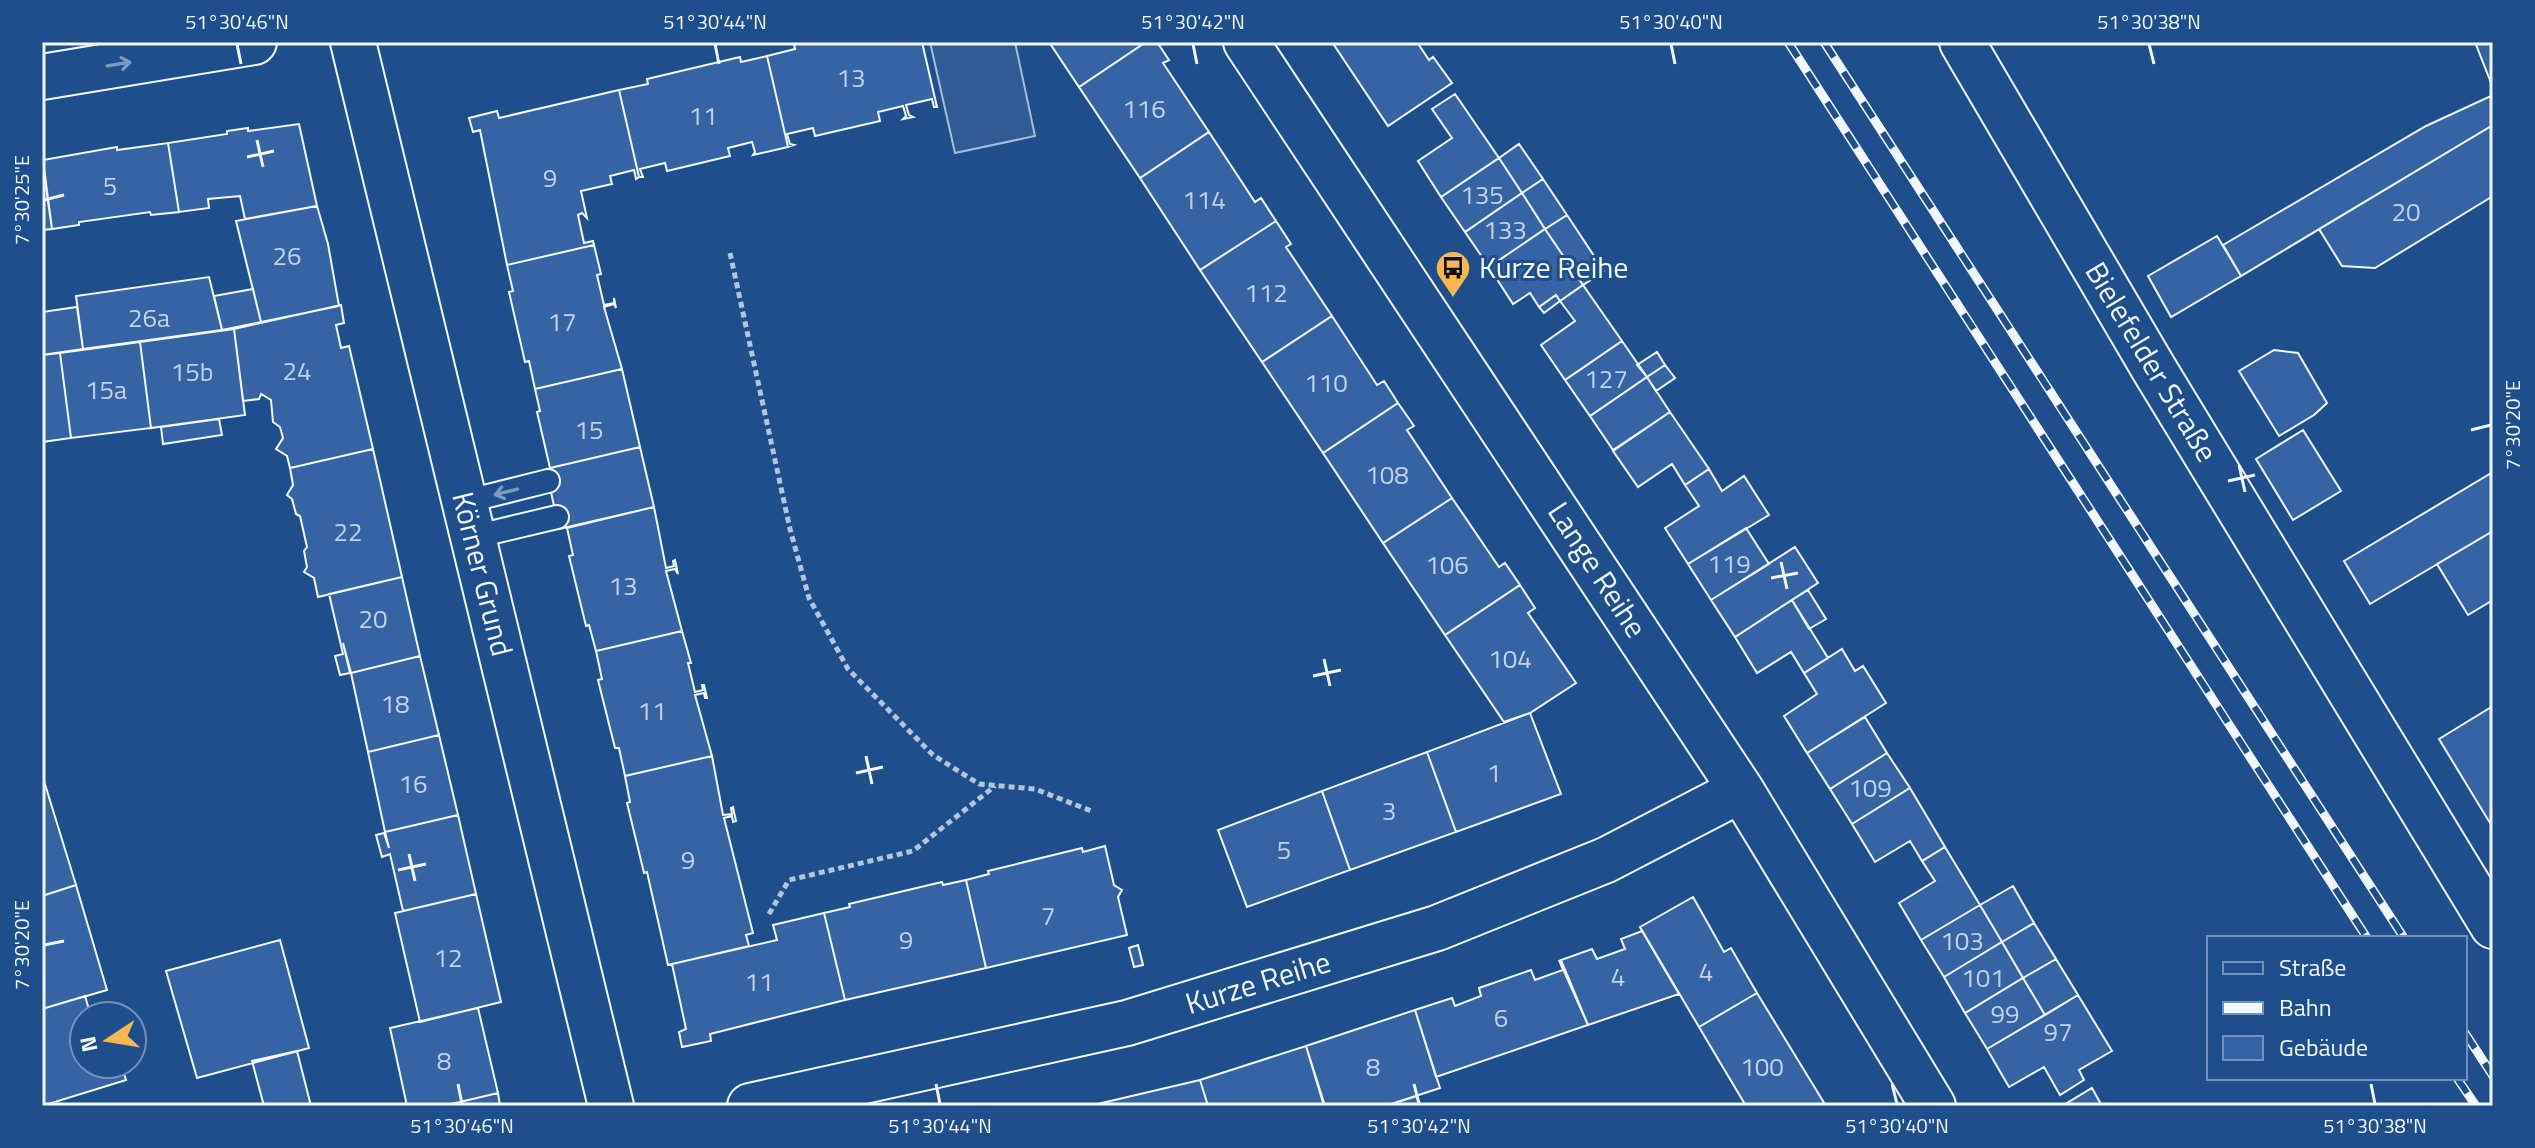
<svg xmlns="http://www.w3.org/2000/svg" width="2535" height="1148" font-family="'Titillium Web',sans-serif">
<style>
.parking{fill:#305b95;stroke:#a8bbd7;stroke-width:2}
.building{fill:#3563a3;stroke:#f2f6ff;stroke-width:2}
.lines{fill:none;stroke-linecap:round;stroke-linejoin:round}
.lane-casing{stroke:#f2f6ff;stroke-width:26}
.street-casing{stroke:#f2f6ff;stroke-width:48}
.path{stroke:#b3c4dc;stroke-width:5;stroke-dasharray:6 4;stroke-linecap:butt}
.lane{stroke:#1f4e8c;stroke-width:22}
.street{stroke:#1f4e8c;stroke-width:44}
.rail-casing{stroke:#f2f6ff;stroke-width:9}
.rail{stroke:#1f4e8c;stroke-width:6;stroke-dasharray:18;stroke-linecap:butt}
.oneway{stroke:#7e9ac0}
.ticks{fill:none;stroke:#f2f6ff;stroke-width:3}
.labels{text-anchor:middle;stroke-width:6;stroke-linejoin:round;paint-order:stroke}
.number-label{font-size:26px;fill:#c3d1e8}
.poi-label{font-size:30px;fill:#f2f6ff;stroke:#1f4e8c;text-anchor:start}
.street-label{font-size:30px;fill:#f2f6ff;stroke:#1f4e8c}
.neatline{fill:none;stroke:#f2f6ff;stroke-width:3}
.ticks-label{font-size:20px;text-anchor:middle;fill:#f2f6ff}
</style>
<rect width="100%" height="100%" fill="#1f4e8c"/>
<!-- parking -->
<path class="parking" d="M930,42H1015L1035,136L955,153Z"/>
<!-- building -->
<path class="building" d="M801,42H922L937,107H934L932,99L906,105L909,115L913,117L903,119L906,116L903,106L878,112L880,121L815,136L813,128L787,134L790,144L794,145L788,147L767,56L795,49L794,44Z
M1049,42H1146L1079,87Z
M1146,42H1157L1169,60L1163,63L1209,132L1140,178L1079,87Z
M1332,42H1417L1429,60L1433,57L1452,83L1388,126Z
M2475,42H2493V88Z
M767,56L788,147L753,155L755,152L752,142L728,148L730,156L667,171L665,163L640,169L643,177H639L619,90L648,84L647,79L740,57L741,62Z
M619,90L639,177L636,179L634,170L610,176L612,184L581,191L587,218L582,213L578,215L584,243L593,241L594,245L507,265L480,130L473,132L469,118L497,111L499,118Z
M1455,94L1499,158L1441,197L1418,161L1452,138L1432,109Z
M2493,95V125L2241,276L2223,245L2426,126Z
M299,124L317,206L245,219L240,196L208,199L209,208L179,212L168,143L227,134V131L248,128V131Z
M2493,125V196L2375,268L2342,266L2319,229Z
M1209,132L1255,202L1261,198L1276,221L1200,270L1140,178Z
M168,143L179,212L151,215L150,212L79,222V225L52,229L43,160L117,147V150Z
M1519,144L1543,179L1522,193L1499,158Z
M1499,158L1522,193L1465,232L1441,197Z
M42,160L52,229L42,230Z
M1543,179L1567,215L1545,229L1522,193Z
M1522,193L1545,229L1489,267L1465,232Z
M317,206L328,244L339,306L261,322L236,221Z
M1567,215L1604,271L1583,285L1545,229Z
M1276,221L1291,244L1286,247L1332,316L1262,362L1200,270Z
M1545,229L1583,285L1560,301L1556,295L1539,307L1530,293L1513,304L1489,267Z
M2217,236L2241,276L2171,317L2148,276Z
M594,245L601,274L597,275L604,305L614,303V298L616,308L614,304L604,307L622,369L535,389L529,361L525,362L509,292L513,291L507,265Z
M209,277L222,330L83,349L76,296Z
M1583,285L1622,341L1565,380L1541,345L1575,321L1560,301Z
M253,289L261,322L222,330L214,296Z
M1556,295L1560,301L1544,313L1539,307Z
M341,305L344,323L336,325L341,348L349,346L373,449L290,468L287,456L276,449L283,438L280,427L273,422L271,400L261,394L259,399L243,401L234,329Z
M77,307L83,349L42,355V312Z
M1332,316L1377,385L1384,381L1398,403L1323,453L1262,362Z
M234,329L245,415L151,428L140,342Z
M1622,341L1647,377L1590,416L1565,380Z
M140,342L151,428L71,438L60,353Z
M2274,350L2298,353L2327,403L2314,415L2279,436L2239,371Z
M1657,352L1665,365L1647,377L1637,365Z
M60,353L71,438L42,442V355Z
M1665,365L1675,378L1656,391L1647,377Z
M622,369L640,447L550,468L537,412L540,411L535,389Z
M1647,377L1670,412L1613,450L1590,416Z
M1398,403L1414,426L1407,430L1452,498L1383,543L1323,453Z
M1670,412L1709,469L1685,485L1672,464L1638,487L1613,451Z
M219,419L222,435L163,444L161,427Z
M2303,430L2341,491L2293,520L2256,459Z
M640,447L654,507L559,529L546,469Z
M373,449L402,577L318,597L314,578L304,572L307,567L304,551L307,547L300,516L296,514L292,499L287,495L293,485L290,468Z
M1709,469L1722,491L1744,476L1769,515L1688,564L1665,528L1699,506L1685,485Z
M2493,472V531L2370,604L2344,561Z
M1452,498L1499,567L1505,563L1520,585L1445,635L1383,543Z
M654,507L666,568L674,566L673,561L675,560L678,574L675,569L666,571L682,631L596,651L589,625L586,626L569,556L573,555L567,528Z
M1746,528L1769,564L1711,600L1688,564Z
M2493,531V600L2468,615L2437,564Z
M1795,547L1818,583L1735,637L1711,600Z
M402,577L420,656L351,673L343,643L350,673L340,675L335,656L343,654L329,594Z
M1520,585L1535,608L1528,613L1576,683L1530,713L1504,722L1445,635Z
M1808,590L1826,619L1809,629L1792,600Z
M1792,600L1828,658L1804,673L1791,652L1757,673L1735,637Z
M682,631L691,663H688L695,692L703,690L702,685H704L707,698H705L704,693L695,695L712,756L625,776L619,748H615L598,680L602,679L596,651Z
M1842,649L1855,671L1863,666L1886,703L1807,753L1784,716L1817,694L1804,673Z
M420,656L439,735L368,752L351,673Z
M2493,706V828L2439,739Z
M1530,713L1561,794L1456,832L1427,752Z
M1865,717L1887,753L1830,789L1807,753Z
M439,735L458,815L385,832L368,752Z
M1427,752L1456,832L1350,870L1322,791Z
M1887,753L1910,788L1852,824L1830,789Z
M712,756L723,815L732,814L731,808L733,807L736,821L733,822L732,816L724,818L753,933L746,935L749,946L668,965L647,872L644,873L627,803L630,802L625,776Z
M44,781L76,885L42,896V782Z
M1910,788L1945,847L1922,861L1910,841L1875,862L1852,824Z
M1322,791L1350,870L1247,907L1218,830Z
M458,815L476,894L403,911L390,854L382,857L376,835L384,833L389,848L385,832Z
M1105,846L1114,885L1122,890L1118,897L1127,935L986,968L966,880L989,874L988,871L1082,848L1083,852Z
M1945,847L1980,905L1921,940L1899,903L1935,881L1922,861Z
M966,880L986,968L845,1000L824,913L850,907L849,904L942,882L943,885Z
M76,885L107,990L42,1009V896Z
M2013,886L2034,923L2002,942L1980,905Z
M476,894L501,1002L420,1022L395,913Z
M1693,897L1724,952L1731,948L1757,993L1699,1027L1640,927Z
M1980,905L2002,942L1944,977L1921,940Z
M824,913L845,1000L710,1034L711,1041L682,1047L679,1032L686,1029L672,964L777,940L773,925Z
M2034,923L2056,959L2023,978L2002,942Z
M1642,931L1679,994L1588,1025L1561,960L1592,949L1597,959L1625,949L1621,939Z
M280,940L309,1048L197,1078L166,971Z
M2002,942L2023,978L1965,1013L1944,977Z
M1138,945L1143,965L1134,967L1129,948Z
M2056,959L2078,995L2045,1015L2023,978Z
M1559,960L1588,1025L1436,1077L1415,1010L1452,998L1455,1006L1481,996L1479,988L1531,970L1535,980L1563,970Z
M2023,978L2045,1015L1987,1049L1965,1013Z
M1757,993L1826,1106H1746L1699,1027Z
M2078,995L2112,1051L2079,1070L2084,1080L2060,1095L2044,1067L2009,1087L1987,1049Z
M85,996L91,1016H84V1064H121L126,1080L42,1106V1009Z
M478,1008L498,1093L443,1106H407L390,1028Z
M1415,1010L1440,1088L1385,1106H1325L1306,1046Z
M1306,1046L1324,1106H1208L1200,1080Z
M297,1051L311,1106H264L252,1061Z
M1200,1080L1208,1106H1089Z
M2092,1088L2102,1106H2062Z
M498,1093L500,1106H443Z
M1417,1096L1421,1106H1385Z"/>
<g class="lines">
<defs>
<path id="lane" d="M464,502L548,481
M473,537L557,517"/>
<path id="street" d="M353,42L611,1106
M1246,42L1741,790L1933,1106
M1962,42L2154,369L2493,926
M42,77L254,42
M750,1106L1127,1023L1437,928L1606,860L1741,790"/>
</defs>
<!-- lane casing -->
<use href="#lane" class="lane-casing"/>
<!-- street casing -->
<use href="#street" class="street-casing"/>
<!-- path -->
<path class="path" d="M730,253L790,529L809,598L848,669L933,755L979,784L1035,789L1094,812
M769,914L789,880L913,851L995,786"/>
<!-- lane -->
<use href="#lane" class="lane"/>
<!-- street -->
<use href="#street" class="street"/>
<defs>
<path id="rail" d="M1788,42L2367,938
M1824,42L2404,938
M2465,1033L2493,1076
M2457,1078L2476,1106"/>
</defs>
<!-- rail casing -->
<use href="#rail" class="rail-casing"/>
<!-- rail -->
<use href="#rail" class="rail"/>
</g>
<!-- one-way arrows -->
<defs><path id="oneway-shaft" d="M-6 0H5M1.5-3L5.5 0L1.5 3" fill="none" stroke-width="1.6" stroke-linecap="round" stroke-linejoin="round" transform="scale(2)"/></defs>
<g class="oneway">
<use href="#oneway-shaft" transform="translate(119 64) rotate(-9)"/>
<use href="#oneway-shaft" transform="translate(506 492) rotate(166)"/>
</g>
<!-- ticks -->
<path class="ticks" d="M237,44L241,64M715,44L719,64M1193,44L1197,64M1671,44L1675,64M2149,44L2154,64M257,140L263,167M247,157L274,151M44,200L64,195M2471,430L2491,425M2239,465L2245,492M2228,481L2255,475M1781,562L1787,589M1771,578L1798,573M1324,659L1330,686M1313,676L1341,670M866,756L872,784M856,773L883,767M409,854L415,881M398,870L426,864M44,945L64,941M458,1084L462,1104M936,1084L940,1104M1414,1084L1419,1104M1892,1084L1897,1104M2371,1084L2375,1104"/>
<!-- icons -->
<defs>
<symbol id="bus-pin" viewBox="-11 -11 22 30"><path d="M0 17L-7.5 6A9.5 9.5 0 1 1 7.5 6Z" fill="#ffb74d" stroke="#1f4e8c"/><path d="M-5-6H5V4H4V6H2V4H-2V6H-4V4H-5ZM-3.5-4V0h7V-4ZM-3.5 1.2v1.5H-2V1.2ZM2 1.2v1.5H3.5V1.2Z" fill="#111"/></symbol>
</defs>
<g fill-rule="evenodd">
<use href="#bus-pin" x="1433" y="248" width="40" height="54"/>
</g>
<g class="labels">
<!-- number labels -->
<g class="number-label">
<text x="851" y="87">13</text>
<text x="1144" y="118">116</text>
<text x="703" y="125">11</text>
<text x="550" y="187">9</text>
<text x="110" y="195">5</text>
<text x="1482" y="204">135</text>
<text x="1204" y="209">114</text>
<text x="2406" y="221">20</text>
<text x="1505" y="239">133</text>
<text x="287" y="265">26</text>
<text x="1266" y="302">112</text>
<text x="149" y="327">26a</text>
<text x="562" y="331">17</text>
<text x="297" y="380">24</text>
<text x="192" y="381">15b</text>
<text x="1606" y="388">127</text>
<text x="1326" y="392">110</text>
<text x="106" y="399">15a</text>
<text x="589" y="439">15</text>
<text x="1387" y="484">108</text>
<text x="348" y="541">22</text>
<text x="1729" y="573">119</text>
<text x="1447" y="574">106</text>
<text x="623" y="595">13</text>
<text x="373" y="628">20</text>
<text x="1510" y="668">104</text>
<text x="395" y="713">18</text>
<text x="652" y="720">11</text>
<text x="1494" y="782">1</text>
<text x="413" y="793">16</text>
<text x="1870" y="797">109</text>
<text x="1389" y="820">3</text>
<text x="1284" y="859">5</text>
<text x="688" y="869">9</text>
<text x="1048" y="925">7</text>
<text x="906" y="949">9</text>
<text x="1962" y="950">103</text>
<text x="448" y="967">12</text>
<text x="1706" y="981">4</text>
<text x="1618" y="986">4</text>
<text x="1983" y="987">101</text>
<text x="759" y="991">11</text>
<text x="2005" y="1023">99</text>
<text x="1501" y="1027">6</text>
<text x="2058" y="1041">97</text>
<text x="444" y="1070">8</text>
<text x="1373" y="1076">8</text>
<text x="1762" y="1076">100</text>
</g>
<!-- poi labels -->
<g class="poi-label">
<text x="1479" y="278">Kurze Reihe</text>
</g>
<!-- street labels -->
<g class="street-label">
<text transform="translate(2151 362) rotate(59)" y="10">Bielefelder Straße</text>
<text transform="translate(1597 570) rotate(57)" y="10">Lange Reihe</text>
<text transform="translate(482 574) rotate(76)" y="10">Körner Grund</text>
<text transform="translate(1258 983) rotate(-17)" y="10">Kurze Reihe</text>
</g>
</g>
<!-- border -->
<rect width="2535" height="1148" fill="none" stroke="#1f4e8c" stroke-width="88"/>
<!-- legend -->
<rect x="2207" y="936" width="260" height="144" fill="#1f4e8c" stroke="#7391ba" stroke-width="2"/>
<rect x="2223" y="962" width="40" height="12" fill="#1f4e8c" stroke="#7391ba" stroke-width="2"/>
<text x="2279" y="976" font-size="24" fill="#f2f6ff">Straße</text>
<rect x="2223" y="1002" width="40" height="12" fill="#f2f6ff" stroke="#7391ba" stroke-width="2"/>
<text x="2279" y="1016" font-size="24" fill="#f2f6ff">Bahn</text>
<rect x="2223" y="1036" width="40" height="24" fill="#3563a3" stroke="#7391ba" stroke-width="2"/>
<text x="2279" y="1056" font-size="24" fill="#f2f6ff">Gebäude</text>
<!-- north arrow -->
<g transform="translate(108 1040) rotate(258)"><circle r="38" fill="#1f4e8c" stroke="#7391ba" stroke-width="2"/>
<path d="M0-6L14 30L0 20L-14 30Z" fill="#ffb74d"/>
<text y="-12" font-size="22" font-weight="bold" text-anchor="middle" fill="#f2f6ff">N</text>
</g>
<rect x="44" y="44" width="2447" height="1060" class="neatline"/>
<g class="ticks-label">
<text x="237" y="29">51°30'46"N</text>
<text x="715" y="29">51°30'44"N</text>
<text x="1193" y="29">51°30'42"N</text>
<text x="1671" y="29">51°30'40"N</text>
<text x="2149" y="29">51°30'38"N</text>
<text transform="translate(22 200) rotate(-90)" y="7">7°30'25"E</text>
<text transform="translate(2513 425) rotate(-90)" y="7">7°30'20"E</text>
<text transform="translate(22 945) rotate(-90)" y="7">7°30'20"E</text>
<text x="462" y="1133">51°30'46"N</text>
<text x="940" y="1133">51°30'44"N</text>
<text x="1419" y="1133">51°30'42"N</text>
<text x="1897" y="1133">51°30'40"N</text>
<text x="2375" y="1133">51°30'38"N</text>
</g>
</svg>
